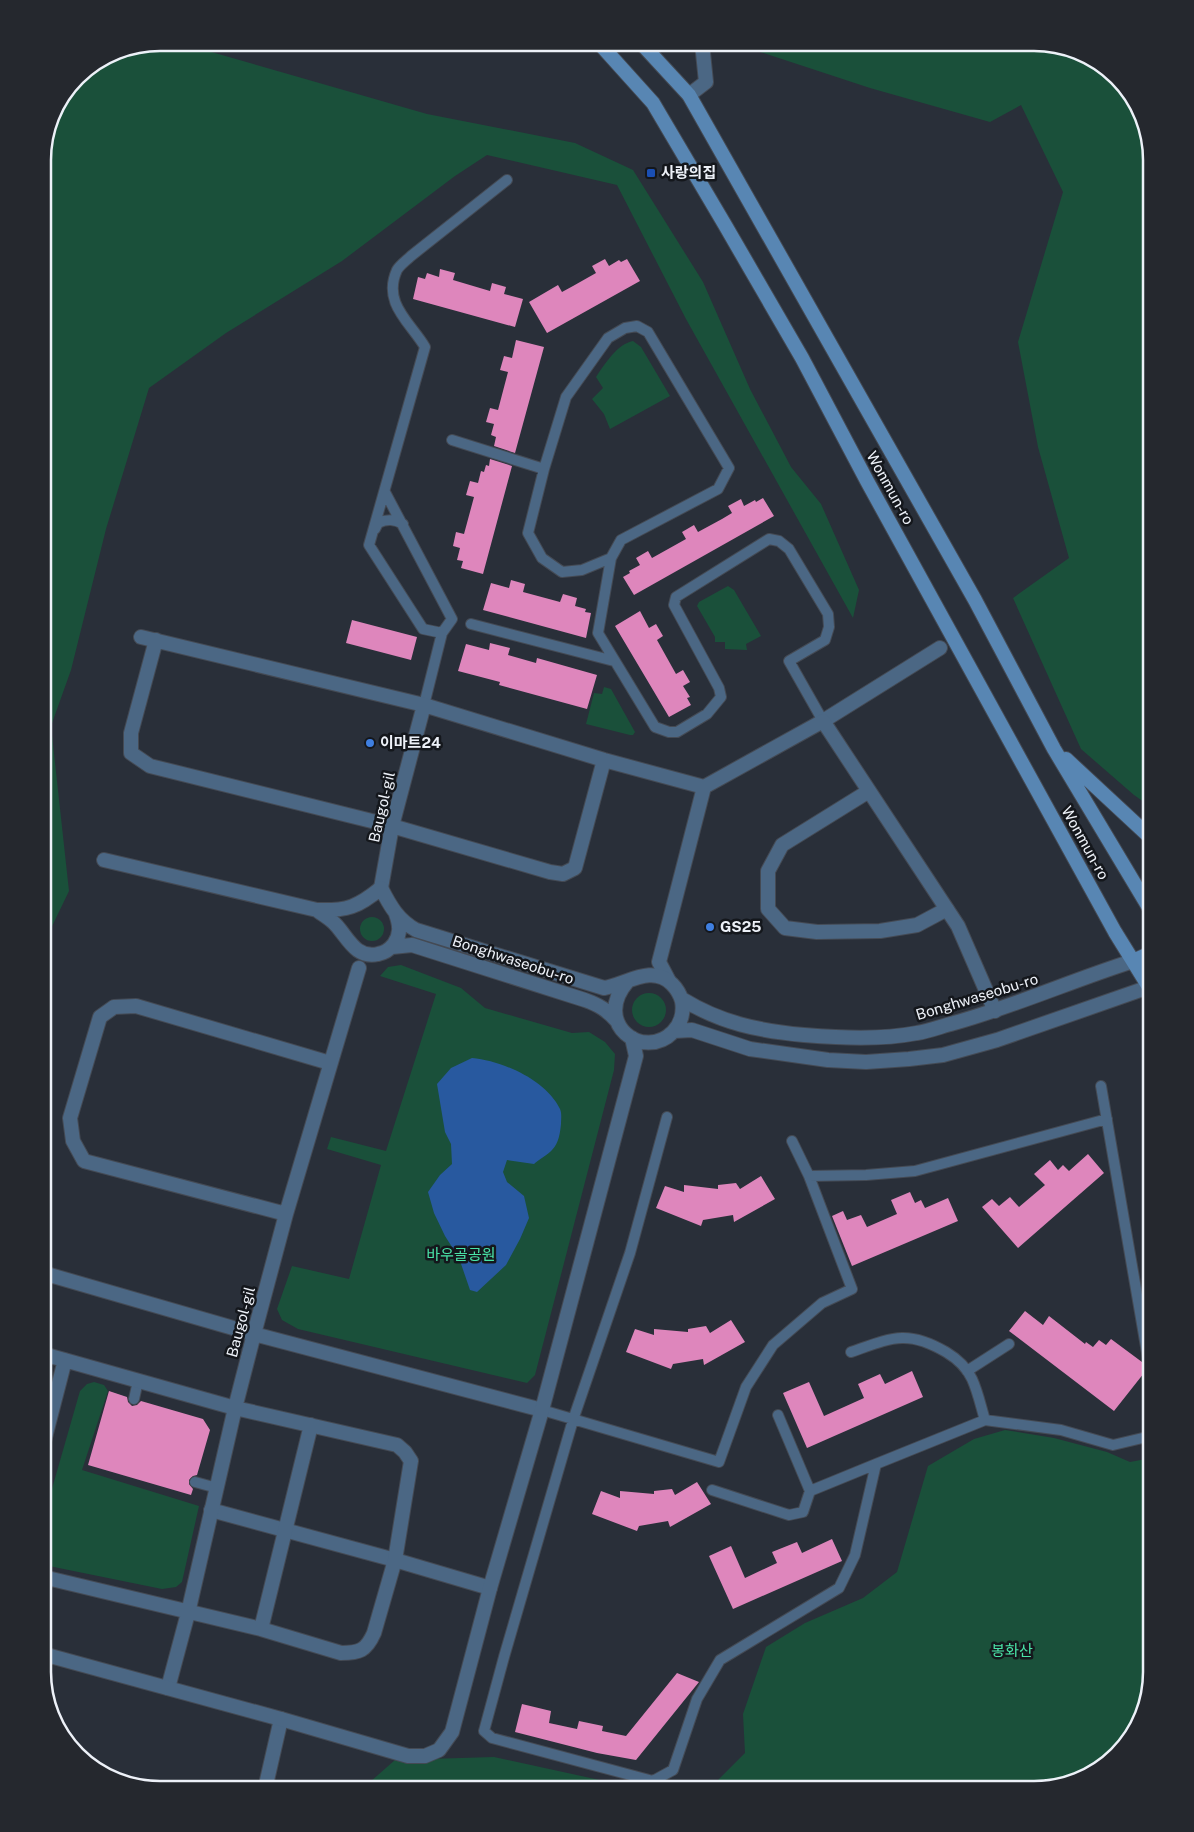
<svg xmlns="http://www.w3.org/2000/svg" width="1194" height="1832" font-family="'Public Sans','Noto Sans KR',sans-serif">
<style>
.green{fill:#1a503a}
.water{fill:#28599f}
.building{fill:#de86bc}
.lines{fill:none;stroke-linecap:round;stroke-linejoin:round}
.service-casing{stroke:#444a54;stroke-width:12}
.pedestrian-casing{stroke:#444a54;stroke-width:16}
.minor-casing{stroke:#444a54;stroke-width:16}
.tertiary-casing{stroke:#444a54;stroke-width:16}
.secondary-casing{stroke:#444a54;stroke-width:16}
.service{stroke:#4b6784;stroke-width:10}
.pedestrian{stroke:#4b6784;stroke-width:14}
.minor{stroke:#4b6784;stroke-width:14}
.tertiary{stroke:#4b6784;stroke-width:14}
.secondary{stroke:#5886b3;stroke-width:14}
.transit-dot{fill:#1a4fb4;stroke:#14171c;stroke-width:2}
.shop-dot{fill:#3f7fe0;stroke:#14171c;stroke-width:2}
.labels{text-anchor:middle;stroke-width:5;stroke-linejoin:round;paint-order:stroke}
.poi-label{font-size:15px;font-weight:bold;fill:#edf1f8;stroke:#14171c;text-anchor:start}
.street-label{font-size:15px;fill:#edf1f8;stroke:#14171c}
.park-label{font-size:15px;fill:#4ae4a8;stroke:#14171c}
.rim{fill:none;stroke:#edf1f8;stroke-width:2.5}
</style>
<rect width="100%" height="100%" fill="#292f39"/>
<!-- green -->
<path class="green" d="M160,43H171L194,47L427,114L575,143L633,170L703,282L750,389L791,467L821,504L859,590L853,618L686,319L617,185L487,155L455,176L342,261L226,333L149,388L106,529L71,670L51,726L69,891L43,945V153L52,115L77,77L116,51Z
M754,43H1041L1099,62L1136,102L1151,160V807L1134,795L1081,749L1013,598L1069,558L1038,447L1018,342L1063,192L1021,105L990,122L870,88L748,48Z
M633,341L641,347L670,396L610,429L604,414L592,399L603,388L596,377C605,364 617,344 633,341Z
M728,586L734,590L761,636L746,644L747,650L725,649V642H715V637L697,606L699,602Z
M604,687L611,689L635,732L633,735H630L586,724L594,693L602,694Z
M360 929a12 12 0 1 1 24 0a12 12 0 1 1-24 0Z
M401,965L461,988L485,1008L572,1033L589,1032L605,1042L615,1054L614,1070L535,1375L527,1383L298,1329L282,1320L277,1309L292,1266L349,1279L381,1165L327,1149L331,1137L386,1151L436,994L380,976L388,967Z
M632 1010a17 17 0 1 1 34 0a17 17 0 1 1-34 0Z
M94,1382L104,1385L108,1391L82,1470L199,1506L182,1582L176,1587L162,1589L49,1566L43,1558V1520L80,1391L87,1384Z
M1005,1430L1054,1438L1107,1452L1130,1462L1151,1458V1672L1136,1731L1092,1774L1034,1789H709L745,1753L743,1714L766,1647L805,1623L863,1598L897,1572L928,1466L974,1439Z
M494,1757L641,1789H362L395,1760Z"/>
<!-- water -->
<path class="water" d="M472,1058C503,1061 546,1080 560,1109C562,1113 561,1120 561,1124C560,1133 559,1143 552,1150C548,1155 539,1159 534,1164L507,1160L503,1172L507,1182L524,1196L529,1218L520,1239L506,1265L477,1292L470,1290L459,1258L445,1236L434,1213L428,1192L440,1175L452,1164L451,1144L445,1132L437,1084L451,1068Z"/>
<!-- building -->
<path class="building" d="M605,259L609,266L619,260L621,262L627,259L640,281L547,333L529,302L558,285L562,292L573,286L596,273L592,266Z
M440,269L455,273L453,280L490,291L492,283L506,287L504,294L523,299L515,327L413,299L418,277L425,279L427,273L439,277Z
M516,340L544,347L515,453L494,446L496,437L491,435L494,424L486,422L490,408L498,410L508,372L500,370L504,356L512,358Z
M490,459L512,466L483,574L461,568L463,561L457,560L460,548L453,546L456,532L464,534L467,523L474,497L466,495L470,481L478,483L481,471L484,472L486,465L489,466Z
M763,498L774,516L634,595L623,577L630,573L629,571L640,565L636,558L648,551L652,558L686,539L682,532L694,525L698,532L722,519L732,513L728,506L741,499L744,506L755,500L756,502Z
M511,580L525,584L523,592L549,599L560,602L563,594L577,598L575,606L586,609L585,612L591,613L586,638L483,610L491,583L509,588Z
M640,611L649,628L656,624L663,636L657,640L676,674L683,670L690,682L683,686L690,697L687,698L691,705L669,717L615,626Z
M352,620L417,637L411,660L346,643Z
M490,643L510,648L508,655L536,663L537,658L597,675L587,709L499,685L500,682L458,671L466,644L489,650Z
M1088,1154L1104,1173L1018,1248L982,1207L992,1199L999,1206L1010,1197L1019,1207L1045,1185L1034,1174L1050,1160L1058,1170L1063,1165L1069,1171Z
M761,1176L775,1199L734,1222L733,1215L703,1220L701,1226L656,1208L665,1186L684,1192V1185L718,1189V1185L736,1183L740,1189Z
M910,1192L915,1203L921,1200L925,1208L948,1198L958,1221L852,1266L832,1216L843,1211L847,1220L861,1215L867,1227L897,1214L891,1200Z
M1025,1311L1043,1325L1049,1316L1085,1344L1086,1342L1093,1347L1099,1340L1106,1345L1111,1339L1142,1362L1144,1373L1114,1411L1009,1331Z
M731,1320L745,1342L704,1365L703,1359L673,1364L671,1369L626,1352L635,1329L654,1335V1329L688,1332V1329L706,1326L710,1333Z
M912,1371L923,1397L807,1448L783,1393L809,1382L824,1416L864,1398L858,1384L880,1374L885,1384Z
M109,1391L127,1397L128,1402L132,1406L137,1405L141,1401L203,1419L210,1430L197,1475L193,1476L189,1480V1484L193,1489L191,1495L88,1465Z
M697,1482L711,1504L670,1527L668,1521L639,1526L637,1531L592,1514L601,1491L620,1498V1491L654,1494V1491L672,1489L675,1495Z
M832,1539L842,1561L733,1609L709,1556L731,1546L745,1578L777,1563L772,1552L797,1542L802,1553Z
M677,1673L699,1682L636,1760L597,1753L515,1732L522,1704L551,1711L549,1723L577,1729L579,1721L603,1726L602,1731L626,1736Z"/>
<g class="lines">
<defs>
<path id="service" d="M452,440L544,469
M385,492L452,619L442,633L424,705
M375,529L378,523C387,519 394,519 403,524
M611,558L582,570L562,572L542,558L528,533L544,469L566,397L608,338L625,328L637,326L648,332L729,468L718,489L621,540L611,558L598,633L655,727L669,732H677L707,714L721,697L719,688L674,605L676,597L769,539L779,541L789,549L828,614L829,627L825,640L789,661L823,721
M471,624L614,661
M442,633L423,629L369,545L425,347C410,322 382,303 397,270C400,265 407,260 411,256L507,180
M1101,1086L1151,1376
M667,1117L630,1253L573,1420L504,1657L484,1731L492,1738L653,1781L673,1770L697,1699L720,1660L839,1588L855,1555L876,1464L985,1420L1061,1430L1113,1445L1151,1436
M809,1176L866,1175L915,1171L1107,1119
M851,1352C891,1338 907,1329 946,1352C956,1358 967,1368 972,1379C978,1392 981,1407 985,1420
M967,1371L1009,1344
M134,1399L138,1381
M542,1410L719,1462L746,1387L773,1345L822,1303L852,1289L809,1176L792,1141
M778,1415L810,1491L876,1464
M195,1482L217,1488
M712,1490L789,1515L803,1512L810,1491"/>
<path id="pedestrian" d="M823,721L940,648
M211,1510L395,1560"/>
<path id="minor" d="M689,95L706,82L702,43
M141,637L424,705L604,760L704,787L823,721L958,926L995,1011
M156,640L131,733V753L150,766L392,826L550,872L563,874L575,868L604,760
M869,791L782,845L768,871V909L785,928L817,932L880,931L917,925L947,909
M381,888L392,826L424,705
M669,981L659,962L704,787
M286,1214L84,1161L73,1141L70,1118L100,1017L114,1007L136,1006L330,1063
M43,1273L254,1334L542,1410
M43,1445L65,1360
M395,1560L490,1588
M43,1577L261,1629L341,1653C359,1653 366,1651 374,1633L395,1560L411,1461L405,1452L397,1445L235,1408L43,1354
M261,1629L311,1425
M168,1688L188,1613L235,1408L254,1334L286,1214L359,968
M265,1789L281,1719"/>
<path id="tertiary" d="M104,860L317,910C347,911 358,907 381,888C390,906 398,920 416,930L604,988C627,984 652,964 672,984C677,989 680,994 682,1001C684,1012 681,1024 673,1032C643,1062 592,1023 627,982
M317,910C323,915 331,919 336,925C348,938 356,959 378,954C384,953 390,949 394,944C401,934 400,925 396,914
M392,947L412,945L585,1000C599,1005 607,1010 617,1021
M682,999C721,1023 759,1031 804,1035C842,1038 880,1040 917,1033C930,1031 942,1026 954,1023C1015,1006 1073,980 1133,961
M674,1031L692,1030L750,1049L828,1060L866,1062L909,1059L943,1055L997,1040L1149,987L1151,992
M43,1654L281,1719L408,1756H425L439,1750L452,1732L490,1588L542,1410L636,1056L632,1038"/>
<path id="secondary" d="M599,43L653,103L725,225L802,358L867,481L1115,932L1149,987L1151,986
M641,43L689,95L975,600L1054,749L1151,911
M1066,759L1151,838
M1133,961L1151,953"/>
</defs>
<!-- service casing -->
<use href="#service" class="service-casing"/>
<!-- pedestrian casing -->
<use href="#pedestrian" class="pedestrian-casing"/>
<!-- minor casing -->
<use href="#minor" class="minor-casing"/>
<!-- tertiary casing -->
<use href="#tertiary" class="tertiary-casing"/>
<!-- secondary casing -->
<use href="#secondary" class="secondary-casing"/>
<!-- service -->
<use href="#service" class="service"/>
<!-- pedestrian -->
<use href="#pedestrian" class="pedestrian"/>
<!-- minor -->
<use href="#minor" class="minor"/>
<!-- tertiary -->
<use href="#tertiary" class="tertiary"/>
<!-- secondary -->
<use href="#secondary" class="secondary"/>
</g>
<!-- markers -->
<rect class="transit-dot" x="646" y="168" width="10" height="10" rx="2.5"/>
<g class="shop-dot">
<circle cx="370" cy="743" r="5"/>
<circle cx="710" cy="927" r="5"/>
</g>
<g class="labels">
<!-- poi labels -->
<g class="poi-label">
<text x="661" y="178">사랑의집</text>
<text x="380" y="748">이마트24</text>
<text x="720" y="932">GS25</text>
</g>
<!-- street labels -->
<g class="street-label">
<text transform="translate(890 488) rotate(61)" y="5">Wonmun-ro</text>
<text transform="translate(382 807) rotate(-77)" y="5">Baugol-gil</text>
<text transform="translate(1085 843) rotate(61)" y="5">Wonmun-ro</text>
<text transform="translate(513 960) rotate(18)" y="5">Bonghwaseobu-ro</text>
<text transform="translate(977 997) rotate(-17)" y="5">Bonghwaseobu-ro</text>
<text transform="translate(241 1322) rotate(-75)" y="5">Baugol-gil</text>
</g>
<!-- park labels -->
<g class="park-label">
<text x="461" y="1260">바우골공원</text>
<text x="1012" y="1656">봉화산</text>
</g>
</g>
<!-- crop -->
<path d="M0 0H1194V1832H0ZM160 51H1034A109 109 0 0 1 1143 160V1672A109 109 0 0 1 1034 1781H160A109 109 0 0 1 51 1672V160A109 109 0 0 1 160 51Z" fill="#25282e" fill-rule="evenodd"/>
<path class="rim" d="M160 51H1034A109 109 0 0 1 1143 160V1672A109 109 0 0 1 1034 1781H160A109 109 0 0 1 51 1672V160A109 109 0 0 1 160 51Z"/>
</svg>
